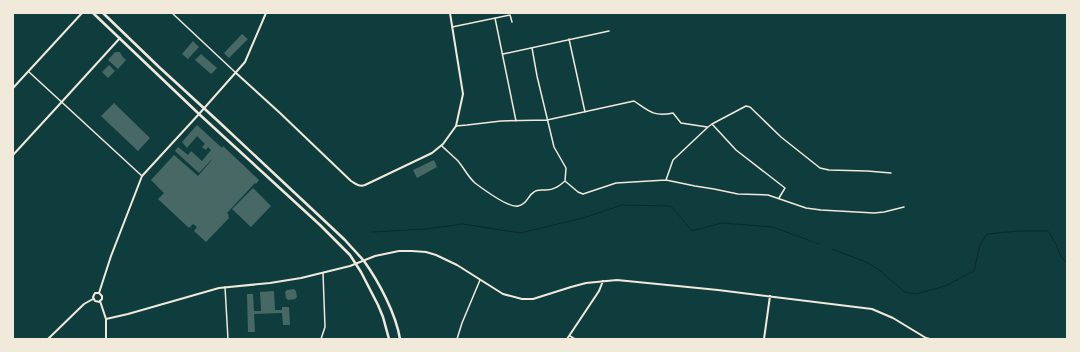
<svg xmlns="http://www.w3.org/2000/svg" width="1080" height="352" font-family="'Fira Sans',sans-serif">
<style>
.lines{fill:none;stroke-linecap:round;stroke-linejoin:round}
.stream{stroke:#0a2a2b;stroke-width:1}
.building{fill:#486865}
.minor{stroke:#f1e9da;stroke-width:1.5}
.tertiary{stroke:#f1e9da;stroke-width:2}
.secondary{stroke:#f1e9da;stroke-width:2}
.primary{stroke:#f1e9da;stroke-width:2.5}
</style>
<rect width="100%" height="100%" fill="#0f3d3e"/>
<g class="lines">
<!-- stream -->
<path class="stream" d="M372,232L426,229L463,224L520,233L583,218L622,205L671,206L692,231L722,223L773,227L819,244
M832,249L866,262L879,270L905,292L916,294L945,286L974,271L980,245L987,234L1019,231H1048L1056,244L1060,255L1065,261H1067"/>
</g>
<!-- building -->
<path class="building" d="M242,34L248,39L229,58L224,53Z
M193,41L199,47L188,59L182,54Z
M115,52H120L122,56L126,60L118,69L108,60Z
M201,54L217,68L211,74L195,60Z
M109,65L115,71L108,78L102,72Z
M114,103L150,138L138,151L101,116Z
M197,125L222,148L223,146L259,180L256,184L255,183L227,213L229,215L228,216L229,218L206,242L194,231L197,227L193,224L189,228L158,199L164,193L151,180L174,155L198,176L211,161L212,159L199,173L175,151L178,147L188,155L191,151L202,161L211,150L208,147L206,150L202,147L205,144L197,136L187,148L182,142Z
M434,160L437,167L417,178L413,170Z
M253,188L271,206L251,227L232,209Z
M294,289L296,291L297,297L295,299L288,300L286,298L285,292L287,290Z
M274,291L275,310H282V307H289L290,325H283L282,313L254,314L255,332H248L247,294H253L254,311H261L260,292Z"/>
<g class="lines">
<!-- minor -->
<path class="minor" d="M172,13L236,73
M495,18L516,121
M452,27L510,15L512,22
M569,39L585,112
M532,48L537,76L554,147L566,168L565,181
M503,54L609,31
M29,72L142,176
M712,124L736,150L785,188L779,198
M456,126L467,125L501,121L547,120L634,101C649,111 653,117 673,113L681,123L707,127
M442,146C447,151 453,156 458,161C464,168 468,177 475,183C483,189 509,208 518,206C528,204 527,196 534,192C537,189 542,190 546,190C554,190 559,186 565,181
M666,180L673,160L708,127L712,124L746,106L750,107L781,137L820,168L829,170L867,171L891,173
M565,181L578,192L583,194L616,183L666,180L695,186L714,189L738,194L768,195L806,208L821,210L874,213L884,212L904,207
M225,287L228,339
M570,336L575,339
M321,339L325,327L323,273
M457,339L462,323L480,280"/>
<!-- tertiary -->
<path class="tertiary" d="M236,73L280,113L351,181C356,184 359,187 365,185L432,153L443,144L456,126L463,94L450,13
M13,88L82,13
M199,114L245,62L266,13
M13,155L58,106L120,38
M106,319L128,314L219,288L270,283L301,278L350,266L375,256L399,251H412L426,252L436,255L457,265L503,294L522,299H533L571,287L586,283L617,280L718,290L872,309L893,318L926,338L930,339
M48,339L84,304L93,299
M567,339L599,291L603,281
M764,339L770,296"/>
<!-- secondary -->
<path class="secondary" d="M99,293L111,256L142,176L199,114
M99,293H95L93,297L95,301L100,302
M99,293L102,296V299L100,301
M100,301L106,319V339"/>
<!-- primary -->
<path class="primary" d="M93,13L199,114L320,225L350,255L361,272L378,305L383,317L389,339
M103,13L159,67L219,122L345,240C351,247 358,254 364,261C379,282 396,314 400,339"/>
</g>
<!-- border -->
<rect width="1080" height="352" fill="none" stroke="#f1e9da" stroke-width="28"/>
</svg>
